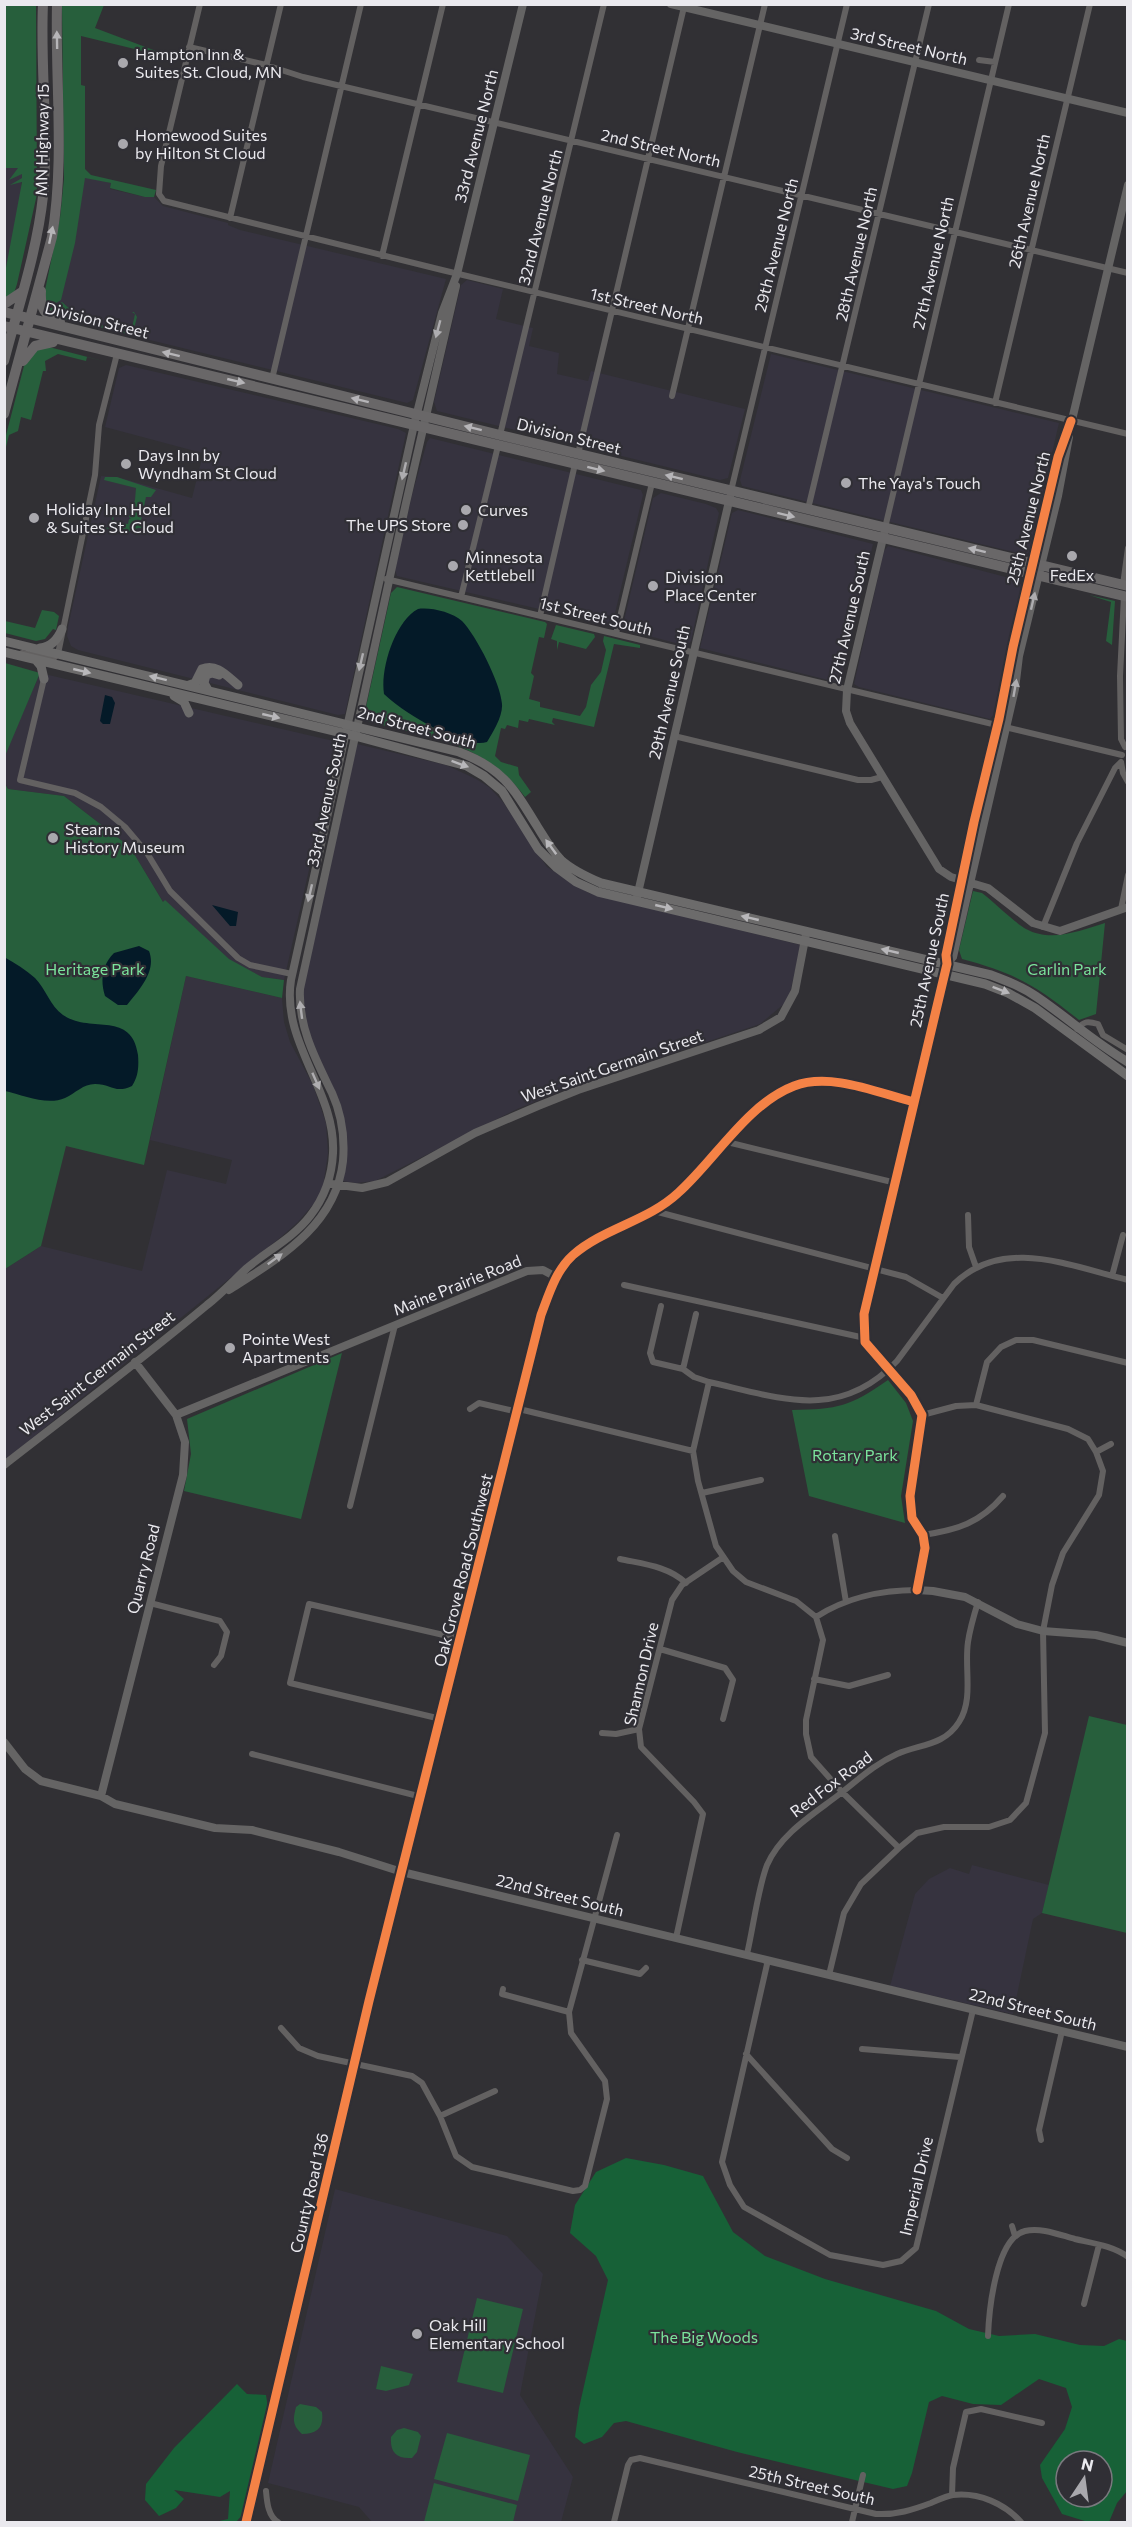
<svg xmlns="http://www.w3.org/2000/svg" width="1132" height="2527" font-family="Commissioner,sans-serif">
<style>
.built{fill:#36333f}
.green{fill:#275f3c}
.forest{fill:#176137;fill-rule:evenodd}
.water{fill:#041a28}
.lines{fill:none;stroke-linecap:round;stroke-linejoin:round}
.street{stroke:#636161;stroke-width:6}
.secondary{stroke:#656464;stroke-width:8}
.primary{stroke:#6c6b6b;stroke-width:9}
.highway{stroke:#696768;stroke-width:10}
.cycleway-casing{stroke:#302f35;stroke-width:13}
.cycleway{stroke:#f48246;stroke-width:9}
.oneway{fill:#b6b5b8}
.oneway2{fill:#aeadb0}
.oneway3{fill:#b8b7ba}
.poi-dot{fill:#a9a8ad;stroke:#302f35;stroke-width:2}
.labels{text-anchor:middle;stroke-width:4.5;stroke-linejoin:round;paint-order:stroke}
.street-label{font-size:16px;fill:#eae9ee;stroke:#302f35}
.poi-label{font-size:16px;fill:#eae9ee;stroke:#302f35;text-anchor:start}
.park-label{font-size:16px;fill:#7be49c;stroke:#302f35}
</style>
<rect width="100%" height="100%" fill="#313034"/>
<!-- built -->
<path class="built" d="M5,168H23L19,208L5,273Z
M79,175L111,183L110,189L145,197H154L163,206L228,223V225L240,230L446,279L413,400L407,403L64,319L53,313Z
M467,280L503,289L496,319L533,328L529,346L559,353L557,374L588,381L591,371L745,409L728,478L720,480L437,411L434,402L461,285Z
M771,354L1059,423L1029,552L1026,555L742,486L740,480Z
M126,365L398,429L406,433L345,714L338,715L78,650L71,646L67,636L68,627L101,476L117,477L192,498L202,458L206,454L105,427L119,368Z
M430,438L641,490L643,495L612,626L397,576L395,570L412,495L427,442Z
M661,493L706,504L716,508L719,513L691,641L687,646L622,629L653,498Z
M738,510L873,544L840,683L700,648L732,513Z
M888,546L1017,580L1022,586L993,715L990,719L859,687L854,684L884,551Z
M40,673L338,742L284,980L262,977L212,952L171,915L130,847L64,796L8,789L5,782L4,756Z
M357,744L446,765L476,779L489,787L503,802L547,867L589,893L801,945L790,993L785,1003L760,1024L566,1089L517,1109L375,1181L356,1183L343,1181L346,1140L306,1027L303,991Z
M186,976L282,998L284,1022L290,1042L313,1085L326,1123L328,1153L323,1187L316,1201L298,1222L281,1237L5,1460V1269L41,1246L142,1271L167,1170L226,1184L232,1160L150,1140Z
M972,1865L1049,1885L1042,1913L1033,1919L1013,2014L890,1986L915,1894L929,1879L950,1868L969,1874Z
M335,2189L507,2236L543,2274L520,2395L573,2477L561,2522H372L359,2507L268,2483Z"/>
<!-- green -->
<path class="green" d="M6,5H36L37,194L17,284L14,293L5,299V273L22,182L10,185L22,178V174L9,180L18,168H5Z
M62,5H104L95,28L180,60L81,36V85L85,86V169L91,175L156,190L154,197H145L110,188L111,183L85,178L75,243L61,300L48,308L44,295L60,218L64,179Z
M62,302L71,310L73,318L124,331L125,327L132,328L135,314L132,312H134L137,317L133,333L132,335L64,319L49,309Z
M49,347L107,362L87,357L86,361L58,354L45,361L46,371H43L31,420L21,417L18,431L9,435L5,451V439L25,362L34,350Z
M105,477H117L156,490L151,497H146L140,525L144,528H138L125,533L105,528L110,527L113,515L114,522L128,524L129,519H131L129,517L135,500L136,488L104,480Z
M397,587L545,622L547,624L544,638L539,637L531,673L534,676L529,699L540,702V707L580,716L586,707L591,685L601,672L606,650L603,641L604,636L640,645V648L614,644L594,727L553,718L552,722L555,725L529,719L528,722L519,720L518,728L507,725L505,729L501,728L495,756L501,762L518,767L519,775L531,792L525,797C485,742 428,737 366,721V707L391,593Z
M1089,595L1115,601L1112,645L1106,641L1111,602Z
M42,610L54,612L59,616L56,630L53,629L45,639L36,641L5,633V621L35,628Z
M556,625L594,634L595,637L586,649L559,642L557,650V641L551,639Z
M5,663L40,673L5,756Z
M4,782L8,789L64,796L130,847L163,902L165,900L229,959L262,977L284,980L282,998L186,976L144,1165L66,1146L41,1246L5,1269Z
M973,891L982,893C994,902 1015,923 1026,929C1052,943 1081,930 1105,923L1096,1014L1079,1020C1037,986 1015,973 962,959L959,950Z
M342,1353L301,1519L184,1491L191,1454L187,1419Z
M888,1380L906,1403L913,1421L901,1496L905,1523L809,1496L792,1410C839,1409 849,1407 888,1380Z
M1089,1716L1127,1725V1933L1042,1913Z
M477,2298L523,2309L503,2393L457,2382Z
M381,2366L413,2374L409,2385L386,2391L376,2389Z
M300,2404L316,2407L322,2412C324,2428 317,2434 302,2434C292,2425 293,2419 296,2407Z
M404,2428L418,2432L421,2436L417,2452L412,2458C396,2459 390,2452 391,2437L397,2430Z
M447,2433L530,2455L518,2501L434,2479Z
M434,2483L517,2505L513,2522H424Z"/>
<!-- forest -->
<path class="forest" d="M626,2158L664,2165L703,2176L733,2232L765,2256L825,2279L936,2311L969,2329L999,2336L1035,2334L1080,2345L1104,2346L1119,2339L1127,2341V2491L1117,2503L1109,2522H1088L1062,2514L1042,2478L1040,2465L1065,2429L1072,2407L1066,2388L1039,2379L1001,2405L973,2404L942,2396L929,2402L912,2473L907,2486L893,2489L737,2452L626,2421L614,2423L602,2437L584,2444L575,2437L579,2408L608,2280L596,2256L570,2233L575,2205L596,2172ZM1066,2461H1102V2497H1066Z
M237,2384L247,2394L266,2395L268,2408L244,2513L236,2522H215L228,2519L230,2491L220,2497L174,2490L184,2499L176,2508L159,2516L145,2500L146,2484L174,2448Z"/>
<!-- water -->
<path class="water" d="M418,609C430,607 452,612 462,621C476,635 501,684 502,704C503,716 493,732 487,742C463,750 401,711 384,694C380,669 395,621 418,609Z
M105,695L112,697L115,703L110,724H103L100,721Z
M212,905L238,912L236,926H230Z
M139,946L149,951C157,971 139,990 127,1005H118L105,996C100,980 102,965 114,953Z
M4,957C15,963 26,970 35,978C46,989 50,1006 63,1015C90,1034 132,1010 138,1055C139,1067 138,1077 132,1086C115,1094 111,1084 95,1084C83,1084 76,1093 65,1098C47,1106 23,1095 5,1091Z"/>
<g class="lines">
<!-- street -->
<path class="street" d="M200,4L161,166L159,194L164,201L442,270L1128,434
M189,47L266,65L303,77L1128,273
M979,60L995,62
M230,218L281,4
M382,256L443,4
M272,379L361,4
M672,396L765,4
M995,403L1090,4
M500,435L604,4
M578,454L684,7
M731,491L847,4
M808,509L929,4
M885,528L1009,4
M386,579L1122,755
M1123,585L1128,548
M1124,596L1120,676L1121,739L1125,747
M461,597L498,446
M540,616L575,464
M616,634L652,483
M22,653L54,658L58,654L95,475L99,425L117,354
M44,679L20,780L75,793L101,807L125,827L147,853L170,891L238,958L250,965L292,974
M674,736L858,780H871L882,777
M1121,762L1123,773L1128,782
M1121,909L1128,875
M1043,927L1077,843L1115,768L1121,762
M1077,1029C1084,1021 1088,1021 1098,1024L1103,1035L1128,1050
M727,1142L896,1183
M654,1211L906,1277L943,1298
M968,1215L969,1247L976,1267
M1112,1276L1123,1235
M624,1285L865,1338L873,1353L911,1395L922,1415L910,1496L912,1518L923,1535L925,1548L917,1590C882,1590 845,1598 816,1617
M661,1306L650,1353L653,1362L683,1369L694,1377L709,1382
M683,1369L696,1314
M976,1405L987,1362L1001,1347L1016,1340H1033L1128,1363
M470,1409L479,1403L518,1412
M519,1409L693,1451
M1096,1452L1111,1444
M702,1493L761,1480
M350,1506L395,1325
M923,1535C957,1530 980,1523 1003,1496
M835,1536L846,1602
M620,1559C643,1564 668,1566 686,1583
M150,1603L220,1621L227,1632L221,1656L214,1665
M816,1617L796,1601L746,1582L733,1571L716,1546L698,1481L693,1451L709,1382C780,1398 839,1422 897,1361L954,1284C1003,1236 1070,1266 1128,1280
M816,1617L823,1640L806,1720V1734L811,1757L842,1792L899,1848
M660,1649L725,1668L733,1680L723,1719
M814,1679L849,1686L888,1675
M441,1719L290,1683L309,1604L461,1639
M602,1733L616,1734L639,1729
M252,1754L422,1797
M676,1938L703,1814L694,1802L641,1747L639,1729L672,1600L682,1585L722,1558
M747,1954C753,1929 758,1888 767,1865C781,1833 814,1814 841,1793C859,1779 875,1764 897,1754C920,1744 944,1746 959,1722C974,1699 964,1668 968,1642C970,1628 974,1615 978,1602
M582,1960L640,1974L646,1968
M768,1960L722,2162L730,2185L744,2207L830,2255L883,2265L901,2261L916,2248L973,2010
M829,1975L844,1913L861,1884L899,1848L917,1833L944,1827H989L1010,1820L1026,1803L1045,1733L1043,1631L1052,1585L1063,1553L1099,1495L1103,1471L1096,1452L1088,1439L1068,1429L976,1405L956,1406L922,1415
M503,1989L502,1994L569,2012
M281,2028L299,2048L318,2056L412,2076L422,2083L440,2116L456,2156L472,2167L573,2191L580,2190L585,2186L607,2099L605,2081L571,2033L569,2012L617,1835
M862,2049L960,2057
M746,2054L832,2149L847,2158
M440,2116L495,2091
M1041,2140L1039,2130L1062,2031
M1012,2226L1015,2236
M1084,2304L1099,2245
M988,2336C989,2310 996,2238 1025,2231C1041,2227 1060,2235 1075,2239C1092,2243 1114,2246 1128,2257
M266,2491C267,2502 268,2516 278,2522
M952,2495L953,2468L966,2412L981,2409L1042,2423
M614,2522L628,2465L631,2460L640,2458L876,2514C897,2515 912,2510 931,2503C938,2500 946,2496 953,2495C979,2492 1005,2504 1021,2522
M852,2522L863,2475"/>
<!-- secondary -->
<path class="secondary" d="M671,4L1128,113
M1071,424L1128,185
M884,534L847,690L846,711L850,723L939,869L951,877L988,888L1033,923L1060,931L1128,907
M637,897L730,497
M947,964L953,957L1015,689L1019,656L1058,496L1069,437
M332,1184L362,1188L387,1182L475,1133L538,1106L578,1090L759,1030L781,1017L795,991L806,934
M229,1290C279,1258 336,1226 343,1161C345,1137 342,1115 332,1093C316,1060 298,1027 300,989L406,503L456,286
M865,1338L864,1314L947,964L946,955L974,822L999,719L1013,647L1058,457L1071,421
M176,1415L527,1271L543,1270L556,1277
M4,1465C72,1412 141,1360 207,1305C221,1294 234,1280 247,1268C267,1251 293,1238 310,1216C324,1198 332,1176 333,1153C336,1091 281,1043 291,980L414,425L442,313L457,274L523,4
M917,1590L933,1591L965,1597L1017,1624L1043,1631L1096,1635L1128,1643
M4,1742L25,1769L41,1781L101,1796L115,1804L215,1828L252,1830L339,1852L402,1872L1128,2047
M101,1796L183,1475L185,1442L176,1415L135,1362
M246,2522L369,2001L541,1315C549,1294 556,1270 573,1255C604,1228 648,1221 678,1193C715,1160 747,1104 794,1086C831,1072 878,1093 914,1102"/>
<!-- primary -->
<path class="primary" d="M4,641L459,752C502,768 513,787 537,826C544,837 551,850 561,860C572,870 587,877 601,883L991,975C1007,981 1023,987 1037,997C1068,1018 1095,1043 1128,1062
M40,648C51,647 58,639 62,629
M4,652L355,736L467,766L484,776L502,791L538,849L557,868L576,882L598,892L985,984L1008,993L1035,1008L1128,1076
M36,660L41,666L44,679
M189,685L195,683L202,669C217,663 227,676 238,685
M208,690L204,683L206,675L212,673L219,675
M174,696L184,702L189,713"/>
<!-- highway -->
<path class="highway" d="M41,291C40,307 44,316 60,322
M4,304L22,292
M4,312L500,435L1128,586
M4,326L1128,597
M4,361C18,307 37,252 43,196C49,133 40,68 43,4
M23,361L35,346L53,342
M4,414L52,237C65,159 55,83 57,4"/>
<defs>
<path id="cycleway" d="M917,1590L925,1548L923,1535L912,1518L910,1496L922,1415L911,1395L865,1342L864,1314L947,964L946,955L974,822L999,719L1013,647L1058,457L1071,421
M246,2522L369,2001L541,1315C549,1294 556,1270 573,1255C604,1228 648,1221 678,1193C715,1160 747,1104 794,1086C831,1072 878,1093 914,1102"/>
</defs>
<!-- cycleway casing -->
<use href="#cycleway" class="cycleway-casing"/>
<!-- cycleway -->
<use href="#cycleway" class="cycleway"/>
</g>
<!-- one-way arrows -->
<defs><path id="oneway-solid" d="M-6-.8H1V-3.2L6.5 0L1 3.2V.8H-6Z" transform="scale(1.5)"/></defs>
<g class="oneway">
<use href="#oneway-solid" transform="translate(57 40) rotate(-91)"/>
<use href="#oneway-solid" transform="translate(51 235) rotate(-78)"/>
<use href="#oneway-solid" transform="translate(171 354) rotate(-166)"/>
<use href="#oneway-solid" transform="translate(236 381) rotate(13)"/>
<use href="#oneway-solid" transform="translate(360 400) rotate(-166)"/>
<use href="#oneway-solid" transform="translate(473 428) rotate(-166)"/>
<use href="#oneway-solid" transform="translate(596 469) rotate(14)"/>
<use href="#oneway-solid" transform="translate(674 477) rotate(-166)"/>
<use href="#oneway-solid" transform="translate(786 515) rotate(14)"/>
<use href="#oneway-solid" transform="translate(977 550) rotate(-166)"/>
</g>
<g class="oneway2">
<use href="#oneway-solid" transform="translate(438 329) rotate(105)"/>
<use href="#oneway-solid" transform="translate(404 471) rotate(103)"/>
<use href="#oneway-solid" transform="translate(1033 601) rotate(-77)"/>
<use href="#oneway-solid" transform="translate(361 662) rotate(103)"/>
<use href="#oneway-solid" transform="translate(1015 688) rotate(-80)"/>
<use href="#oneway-solid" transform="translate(310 893) rotate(103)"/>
<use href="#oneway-solid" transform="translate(301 1010) rotate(-97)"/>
<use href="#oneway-solid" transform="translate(316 1081) rotate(66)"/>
<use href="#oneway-solid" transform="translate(275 1259) rotate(-36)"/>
</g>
<g class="oneway3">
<use href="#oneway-solid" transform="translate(82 671) rotate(13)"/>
<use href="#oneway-solid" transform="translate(158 678) rotate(-166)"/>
<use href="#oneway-solid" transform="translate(271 716) rotate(13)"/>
<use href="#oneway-solid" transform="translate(460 764) rotate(20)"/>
<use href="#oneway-solid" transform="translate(551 847) rotate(-126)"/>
<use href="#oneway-solid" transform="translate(664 907) rotate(13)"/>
<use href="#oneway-solid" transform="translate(750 918) rotate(-167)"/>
<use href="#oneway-solid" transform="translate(890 951) rotate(-167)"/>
<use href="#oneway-solid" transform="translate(1001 990) rotate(21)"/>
</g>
<!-- markers -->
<g class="poi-dot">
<circle cx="123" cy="63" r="6"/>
<circle cx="123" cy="144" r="6"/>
<circle cx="126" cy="464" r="6"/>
<circle cx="846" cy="483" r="6"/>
<circle cx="466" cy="510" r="6"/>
<circle cx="34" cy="518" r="6"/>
<circle cx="463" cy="525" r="6"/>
<circle cx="1072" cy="556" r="6"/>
<circle cx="453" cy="566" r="6"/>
<circle cx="653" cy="586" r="6"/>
<circle cx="53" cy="838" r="6"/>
<circle cx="230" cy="1348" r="6"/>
<circle cx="417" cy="2334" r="6"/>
</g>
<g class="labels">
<!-- street labels -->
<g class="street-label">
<text transform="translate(909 46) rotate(13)" y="6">3rd Street North</text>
<text transform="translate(476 136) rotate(-76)" y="6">33rd Avenue North</text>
<text transform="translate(42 140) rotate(-89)" y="6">MN Highway 15</text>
<text transform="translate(661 148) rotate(13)" y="6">2nd Street North</text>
<text transform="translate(1029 201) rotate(-77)" y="6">26th Avenue North</text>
<text transform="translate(540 217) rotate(-76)" y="6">32nd Avenue North</text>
<text transform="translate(776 245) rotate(-76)" y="6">29th Avenue North</text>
<text transform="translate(856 254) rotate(-77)" y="6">28th Avenue North</text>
<text transform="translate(933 263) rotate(-77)" y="6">27th Avenue North</text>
<text transform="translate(647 306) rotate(13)" y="6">1st Street North</text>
<text transform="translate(97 320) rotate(14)" y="6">Division Street</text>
<text transform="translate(569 436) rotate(14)" y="6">Division Street</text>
<text transform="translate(1028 518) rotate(-76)" y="6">25th Avenue North</text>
<text transform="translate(596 616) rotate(14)" y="6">1st Street South</text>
<text transform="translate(849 617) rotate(-77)" y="6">27th Avenue South</text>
<text transform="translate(669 692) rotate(-77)" y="6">29th Avenue South</text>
<text transform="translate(417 727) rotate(15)" y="6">2nd Street South</text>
<text transform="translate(326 800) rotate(-78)" y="6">33rd Avenue South</text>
<text transform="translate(929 960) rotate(-78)" y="6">25th Avenue South</text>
<text transform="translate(612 1066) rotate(-19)" y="6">West Saint Germain Street</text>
<text transform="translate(457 1285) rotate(-22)" y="6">Maine Prairie Road</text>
<text transform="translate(97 1373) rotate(-38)" y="6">West Saint Germain Street</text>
<text transform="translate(143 1569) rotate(-76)" y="6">Quarry Road</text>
<text transform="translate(463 1570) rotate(-76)" y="6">Oak Grove Road Southwest</text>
<text transform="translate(641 1674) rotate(-77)" y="6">Shannon Drive</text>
<text transform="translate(831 1784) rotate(-37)" y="6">Red Fox Road</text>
<text transform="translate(560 1895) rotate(14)" y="6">22nd Street South</text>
<text transform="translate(1033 2009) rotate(14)" y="6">22nd Street South</text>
<text transform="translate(916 2186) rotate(-77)" y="6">Imperial Drive</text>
<text transform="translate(309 2193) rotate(-77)" y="6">County Road 136</text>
<text transform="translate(812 2485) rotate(13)" y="6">25th Street South</text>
</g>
<!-- poi labels -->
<g class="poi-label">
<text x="135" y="60">Hampton Inn &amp;<tspan x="135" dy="18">Suites St. Cloud, MN</tspan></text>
<text x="135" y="141">Homewood Suites<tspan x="135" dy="18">by Hilton St Cloud</tspan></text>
<text x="138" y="461">Days Inn by<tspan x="138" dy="18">Wyndham St Cloud</tspan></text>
<text x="858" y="489">The Yaya's Touch</text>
<text x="46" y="515">Holiday Inn Hotel<tspan x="46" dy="18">&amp; Suites St. Cloud</tspan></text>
<text x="478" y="516">Curves</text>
<text x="451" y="531" text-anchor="end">The UPS Store</text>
<text x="465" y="563">Minnesota<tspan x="465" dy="18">Kettlebell</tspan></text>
<text x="1072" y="581" text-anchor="middle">FedEx</text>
<text x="665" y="583">Division<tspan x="665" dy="18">Place Center</tspan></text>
<text x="65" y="835">Stearns<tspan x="65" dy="18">History Museum</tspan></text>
<text x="242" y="1345">Pointe West<tspan x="242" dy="18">Apartments</tspan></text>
<text x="429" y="2331">Oak Hill<tspan x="429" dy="18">Elementary School</tspan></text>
</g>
<!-- park labels -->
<g class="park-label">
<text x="95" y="975">Heritage Park</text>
<text x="1067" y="975">Carlin Park</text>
<text x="855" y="1461">Rotary Park</text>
<text x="704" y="2343">The Big Woods</text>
</g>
</g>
<!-- border -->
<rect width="1132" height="2527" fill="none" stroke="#eae9ee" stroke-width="12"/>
<!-- north arrow -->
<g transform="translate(1084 2479) rotate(13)"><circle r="28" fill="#302f35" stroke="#7a797f" stroke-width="1.5"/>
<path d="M0-4.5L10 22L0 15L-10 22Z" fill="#a9a8ad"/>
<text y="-9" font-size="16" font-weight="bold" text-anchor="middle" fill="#eae9ee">N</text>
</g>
</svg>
